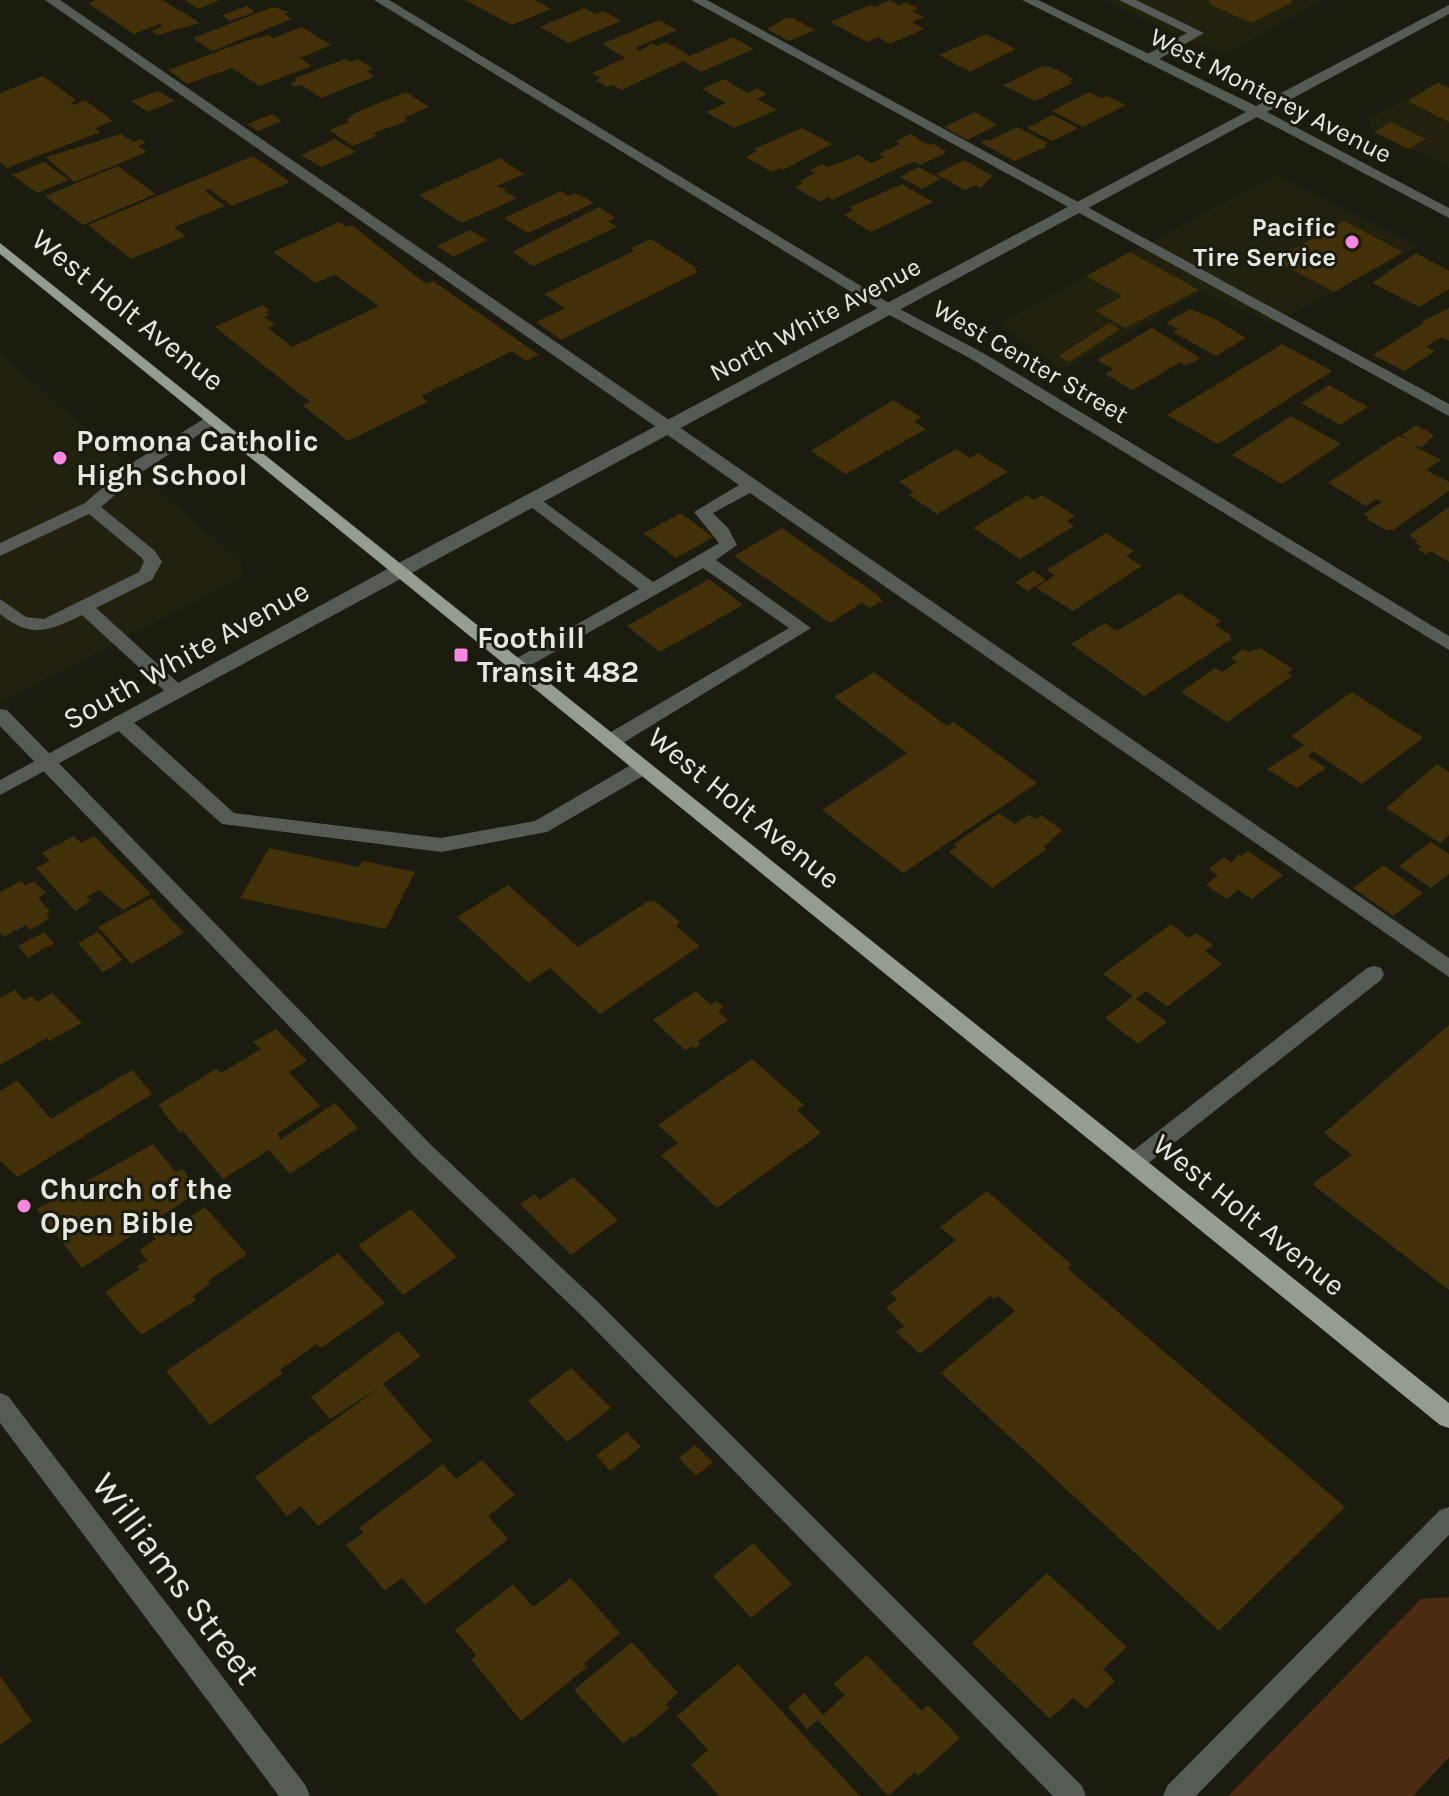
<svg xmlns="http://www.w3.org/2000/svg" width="1449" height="1796" font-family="Karla,sans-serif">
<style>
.built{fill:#21210e}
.green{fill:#4d2b11}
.building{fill:#423009}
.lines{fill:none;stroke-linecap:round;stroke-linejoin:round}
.service{fill:#575b55;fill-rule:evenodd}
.minor{fill:#575b55;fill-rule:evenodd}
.tertiary{fill:#575b55;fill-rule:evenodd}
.primary{fill:#959d91;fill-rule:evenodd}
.poi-dot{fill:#fd86e2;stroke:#1b1b0f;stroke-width:3}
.labels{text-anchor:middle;stroke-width:6;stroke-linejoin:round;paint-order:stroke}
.far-street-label{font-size:26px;fill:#e7e8df;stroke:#1b1b0f}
.far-poi-label{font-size:26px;font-weight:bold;fill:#e7e8df;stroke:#1b1b0f;text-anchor:end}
.street-label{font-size:30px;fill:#e7e8df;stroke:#1b1b0f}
.poi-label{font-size:30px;font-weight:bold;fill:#e7e8df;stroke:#1b1b0f;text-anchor:start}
.near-street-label{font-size:36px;fill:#e7e8df;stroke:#1b1b0f}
</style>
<rect width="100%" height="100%" fill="#1b1b0f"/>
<!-- built -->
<path class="built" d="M1103,0H1323L1223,55Z
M1439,81L1449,86V167L1371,129L1370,118Z
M1276,175L1419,246L1273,324L1201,291L1061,371L999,323Z
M0,354L241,562L242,577L0,703Z"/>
<!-- green -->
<path class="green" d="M1449,1597V1757L1413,1796H1228L1421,1599Z"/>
<!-- building -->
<path class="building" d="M96,0H162L200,23L158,35L151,31L163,26L160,24L134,34L88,3Z
M185,0H220L198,9Z
M465,0H535L551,9L512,25Z
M890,0L899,6L906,2L918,9L912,11L924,17L912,22L924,29L890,44L878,37L867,42L830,22L870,5L875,7Z
M1208,0H1290L1293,2L1251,23L1209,4L1212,2Z
M247,6L255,12L230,21L222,15Z
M273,7L289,12L284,14L292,19L212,51L193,38Z
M584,8L596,14L603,11L621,21L569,43L540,27Z
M786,18H793L815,30L789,41L767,29Z
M659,20L677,30L635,48L640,51L652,43L657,46L666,42L690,56L733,37L754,49L701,72L683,61L622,90L613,85L607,87L596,80L601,78L592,73L625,58L602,44Z
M302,27L331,45L300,58L312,66L260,86L232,68L187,84L168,70L246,41L268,35L273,38Z
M986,34L1016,49L970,72L939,55Z
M345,59L351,62L358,59L373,69L367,71L374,77L321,98L301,85L295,87L290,83L296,81L295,78Z
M1049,66L1074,79L1069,81L1072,83L1035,101L1003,85L1040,67Z
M43,76L76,100L71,103L74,105L85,100L113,121L95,128L100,132L7,168L0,162V93Z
M724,79L748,93L757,88L767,94L757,99L777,110L734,128L706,112L726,103L702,89Z
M1437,83L1449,88V122L1408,101Z
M158,91L175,101L148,112L131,101Z
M406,92L429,107L404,118L408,121L373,133L377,136L353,146L329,130L349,122L346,120L353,116L350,115Z
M1089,92L1101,98L1107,96L1126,105L1083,127L1052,111Z
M975,112L997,125L967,140L944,127Z
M272,114L282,121L258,131L247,124Z
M1053,115L1078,128L1052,141L1027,128Z
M1391,122L1426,139L1408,149L1374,132Z
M1017,127L1048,143L1044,145L1047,147L1014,161L983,144L982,141L991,140Z
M802,128L832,144L783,170L780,168L771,172L746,157L757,151L753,149Z
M121,134L133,142L141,139L146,143L138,146L147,152L74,182L46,157Z
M911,134L928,145L932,143L946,151L944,154L920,165L915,162L901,167L832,200L828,197L820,202L795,187L803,183L800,181L815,173L810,170L823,164L828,167L859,155L871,163L884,157L879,154L900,144L896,141Z
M335,139L356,152L321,167L301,155Z
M253,156L290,182L232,206L209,189L205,191L225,206L174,227L186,236L131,259L88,225Z
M500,158L524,174L496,186L507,189L504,191L517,198L462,223L419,195Z
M964,160L993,176L980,188L975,185L965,190L936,174Z
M44,162L69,180L37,193L12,175Z
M118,166L155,194L83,225L45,196Z
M918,167L941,179L922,189L900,177Z
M902,184L933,202L871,232L844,215L852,211L850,207Z
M561,191L568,196L576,193L594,203L528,233L504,218Z
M599,207L615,218L608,221L617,227L533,266L512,252Z
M1344,221L1403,252L1334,292L1275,260Z
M339,222L346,227L352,225L426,284L433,281L539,355L526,361L512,351L421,396L427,402L348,441L302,405L310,402L215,327L262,305L270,310L266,312L270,315L264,317L275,325L268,328L292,347L379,306L335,275L316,283L273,252Z
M470,230L487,240L453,257L437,246Z
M651,239L697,268L694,269L698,272L561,340L536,322L565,308L544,294L634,251L631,248Z
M1130,252L1199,290L1125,328L1096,311L1122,296L1086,276Z
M1416,253L1449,271V289L1419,307L1372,283Z
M1449,308V341L1442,337L1426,347L1435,351L1404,371L1373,355L1424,323L1421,322Z
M1190,309L1213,318L1246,338L1216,356L1173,332L1178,329L1166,323Z
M1109,323L1120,329L1069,362L1058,356Z
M1152,328L1200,358L1186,366L1181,362L1132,390L1105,374L1113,369L1097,360Z
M1282,344L1332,371L1218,444L1167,415Z
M1329,385L1368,407L1340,425L1301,403Z
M893,400L921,417L914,422L926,429L846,474L811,451Z
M1291,416L1341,444L1282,484L1232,455Z
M1416,425L1434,435L1422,447L1414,446L1441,460L1426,470L1449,482V491L1393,530H1386L1366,519L1369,517L1364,514L1382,502L1377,499L1366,506L1328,483L1398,436L1409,440L1401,435Z
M956,449L970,458L978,453L1008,472L937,514L909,495L914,492L899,482Z
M1027,495L1034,500L1042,495L1075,516L1067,521L1074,526L1020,559L973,528Z
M1449,507V562L1430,551L1426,554L1418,549L1421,546L1415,543L1418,541L1409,535Z
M681,513L713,537L676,558L644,533Z
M782,528L876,594L883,601L870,608L862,603L830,623L734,556Z
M1106,533L1134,551L1126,556L1142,566L1073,611L1036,588L1055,575L1046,570Z
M1034,571L1046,580L1027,591L1015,582Z
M709,579L743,605L660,652L627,626Z
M1179,593L1221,621L1215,625L1232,636L1229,637L1232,639L1144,696L1071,644L1105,623L1117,631Z
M1260,648L1293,669L1287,673L1292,676L1227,722L1181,692L1215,668L1222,672L1237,662L1231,658L1243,649L1248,652Z
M874,672L947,726L954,722L1037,783L903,873L822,810L907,753L834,697Z
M1352,692L1423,738L1362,784L1313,751L1308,756L1326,768L1297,788L1267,769L1304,745L1291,736Z
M1437,764L1449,772V835L1440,843L1386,808Z
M999,813L1015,824L1029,815L1036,819L1041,815L1062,830L1044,847L1047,849L992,888L949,852L957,847L954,844Z
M74,836L81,843L94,836L151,894L123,910L99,890L86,897L91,901L75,911L36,868L50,861L42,853Z
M1431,842L1449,854V874L1431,888L1399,866Z
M269,848L359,867L363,861L415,872L386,929L240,898Z
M1248,851L1283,875L1252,899L1238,890L1227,899L1206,885L1218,875L1209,869L1224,857L1232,863L1238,854L1241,856Z
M1383,865L1423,893L1393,916L1353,888Z
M21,881L25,885L34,881L46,893L38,898L50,911L46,913L50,918L30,930L26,925L4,937L0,933V892Z
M508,885L578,947L647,902L655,901L680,922L676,926L700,946L600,1014L550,968L529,983L457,917Z
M151,898L184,933L131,964L98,927Z
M1171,924L1189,938L1196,933L1213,945L1205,951L1222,964L1167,1007L1146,991L1136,999L1167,1022L1138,1044L1105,1018L1133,996L1103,974Z
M44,932L54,943L28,958L18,946Z
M98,932L123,960L103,972L78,943Z
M15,990L24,1000L32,996L37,1002L52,993L82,1023L49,1041L47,1038L0,1065V998Z
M696,991L711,1005L717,1001L723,1007L718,1011L728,1020L698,1041L701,1044L694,1049L692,1046L685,1050L653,1020Z
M1449,1025V1290L1312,1184L1352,1155L1324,1133Z
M276,1029L307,1061L289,1072L320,1106L278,1133L280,1140L335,1103L358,1128L290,1174L269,1150L223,1179L183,1131L180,1133L158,1105L216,1069L221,1073L261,1049L253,1042Z
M752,1059L804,1105L797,1110L821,1133L717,1208L661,1155L678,1143L658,1125Z
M132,1070L152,1094L18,1177L0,1161V1091L17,1080L51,1119Z
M153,1144L176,1173L182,1169L200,1191L82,1268L37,1209Z
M573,1177L618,1220L571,1255L520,1204L535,1194L540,1200Z
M987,1191L1072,1265L1067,1268L1345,1507L1219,1631L941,1373L1015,1311L998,1296L994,1299L990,1296L920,1354L896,1332L904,1326L886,1308L897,1299L890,1293L956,1240L940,1227Z
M205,1207L247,1254L208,1281L211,1283L193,1296L196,1300L141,1335L105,1292L140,1269L137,1266L147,1260L139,1250L156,1239L151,1235L166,1225L170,1230Z
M411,1209L457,1257L403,1295L358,1245Z
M338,1253L385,1303L321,1348L317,1344L280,1370L283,1373L210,1425L166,1371Z
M398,1331L421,1356L383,1384L432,1441L318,1526L301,1506L287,1516L255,1477L380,1387L330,1419L311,1397Z
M571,1368L611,1408L567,1442L528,1401Z
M627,1432L641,1447L610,1471L596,1455Z
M695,1445L713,1462L696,1476L679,1458Z
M482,1460L515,1495L488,1516L508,1539L425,1605L402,1578L385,1591L346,1545L363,1533L359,1528L443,1464L456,1479Z
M753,1543L792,1584L751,1618L713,1576Z
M1047,1573L1127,1647L1103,1669L1115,1681L1086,1709L1073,1698L1050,1719L972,1643Z
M571,1578L620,1633L584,1664L587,1667L521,1721L471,1659L476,1655L455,1630L513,1584L533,1607Z
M632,1642L678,1693L666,1704L669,1708L634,1738L632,1736L623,1744L574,1690Z
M867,1655L922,1711L928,1705L960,1738L918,1776L915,1772L888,1796L818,1720L807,1729L788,1707L804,1693L823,1715L845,1695L833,1684Z
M738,1664L860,1796H719L691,1765L708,1750L677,1716Z
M0,1676L32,1721L0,1745Z"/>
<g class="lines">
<!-- service -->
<path class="service" d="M45,0H60L1449,958V977L750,493L713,513L728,528L737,545L716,560L811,628L618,746H604L602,741L604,736L789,628L703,568L524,669H512L509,665L512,661L639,589L522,500L524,496H536L653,582L719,543L694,512L739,485Z
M691,0H707L1449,404V416Z
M1119,0H1136L1204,33L1154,62H1144V56L1187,33Z
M212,414L220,419L218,422L142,472L101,507L155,551L162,562L152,580L96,608L184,688L186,692L184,696H170L82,615C49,631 31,639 0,614V599L26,617L44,619L139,572L144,562L142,558L89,514L0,556V543L85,503L130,464Z
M0,709L7,710L432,1146L598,1302L1082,1786L1086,1796H1053L582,1316L416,1158L0,726Z
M121,716L128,717L234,813L441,838L535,821L636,762L643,760L652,767L650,772L547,832L441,852L222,824L114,727L112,722L114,717Z
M1374,966L1381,968L1384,974L1381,980L1141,1169L1133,1172L1125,1169L1122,1163L1125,1157L1367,968Z"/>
<!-- minor -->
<path class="minor" d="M374,0H389L894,306L985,354L1449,636V650L973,360L884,312Z
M0,1393L8,1396L306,1786L310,1796H279L0,1423Z
M1449,1507V1535L1196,1796H1163L1167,1786L1440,1510Z"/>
<!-- tertiary -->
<path class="tertiary" d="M1022,0H1038L1256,106L1449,5V14L1267,112L1449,208V218L1257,117L0,795V780L393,566L1246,112Z"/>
<!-- primary -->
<path class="primary" d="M0,243L1449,1403V1428L1440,1425L0,254Z"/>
</g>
<!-- markers -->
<g class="poi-dot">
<circle cx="1352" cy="242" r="8"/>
<circle cx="60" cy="458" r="8"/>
<rect x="453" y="647" width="16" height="16" rx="4"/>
<circle cx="24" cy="1206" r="8"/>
</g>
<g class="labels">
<!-- far-street labels -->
<g class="far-street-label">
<text transform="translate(1271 95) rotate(27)" y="9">West Monterey Avenue</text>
<text transform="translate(815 319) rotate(-28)" y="9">North White Avenue</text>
<text transform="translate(1031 361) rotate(30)" y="9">West Center Street</text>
</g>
<!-- far-poi labels -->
<g class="far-poi-label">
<text x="1336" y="236">Pacific<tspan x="1336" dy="30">Tire Service</tspan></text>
</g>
<!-- street labels -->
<g class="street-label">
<text transform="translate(128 310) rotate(39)" y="10">West Holt Avenue</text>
<text transform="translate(186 655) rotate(-29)" y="10">South White Avenue</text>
<text transform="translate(744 808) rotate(39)" y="10">West Holt Avenue</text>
<text transform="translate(1249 1215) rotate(39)" y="10">West Holt Avenue</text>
</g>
<!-- poi labels -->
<g class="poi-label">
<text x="76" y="451">Pomona Catholic<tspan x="76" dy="34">High School</tspan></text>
<text x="477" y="648">Foothill<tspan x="477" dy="34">Transit 482</tspan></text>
<text x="40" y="1199">Church of the<tspan x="40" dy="34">Open Bible</tspan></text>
</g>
<!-- near-street labels -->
<g class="near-street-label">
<text transform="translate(177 1578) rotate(53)" y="13">Williams Street</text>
</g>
</g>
</svg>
